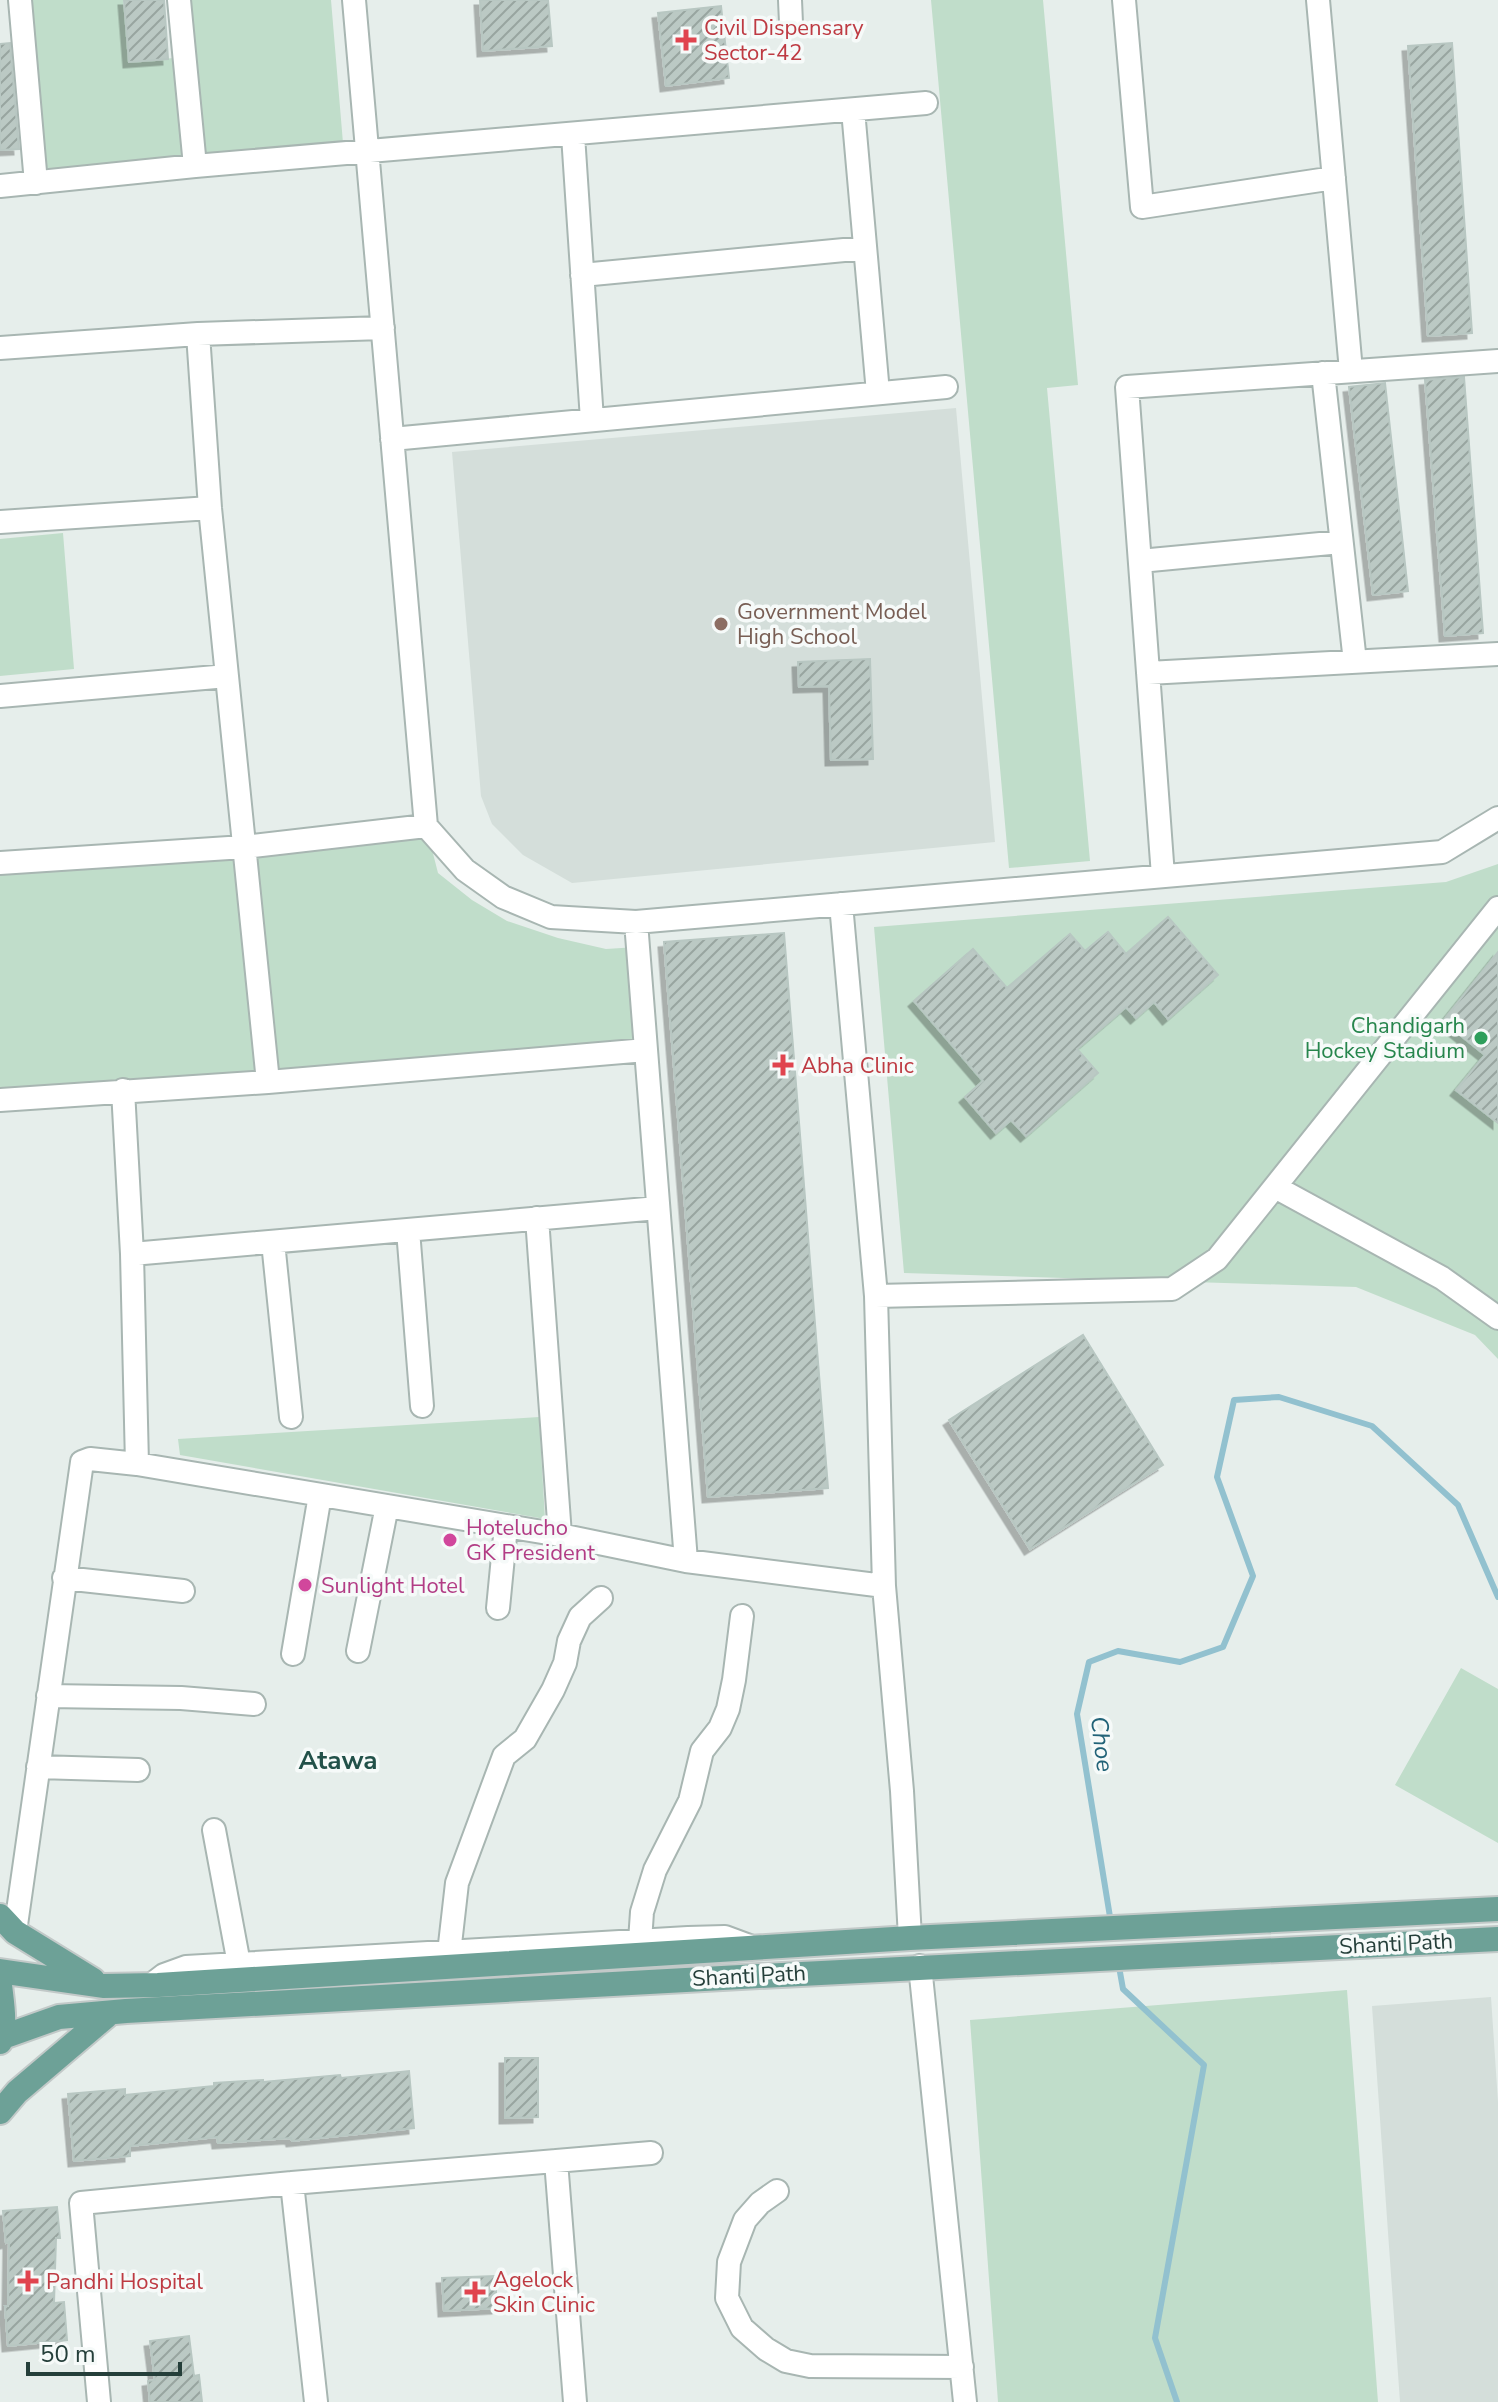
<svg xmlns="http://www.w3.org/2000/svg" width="1498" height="2402" font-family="'Nunito Sans',sans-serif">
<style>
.built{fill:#d4deda}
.green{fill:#c0ddca}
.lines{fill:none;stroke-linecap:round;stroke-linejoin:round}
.stream{stroke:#92c1cf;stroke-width:6}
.building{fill:url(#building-hatch);stroke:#b8c7c2;stroke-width:2;filter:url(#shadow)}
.minor-casing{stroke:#a8b6b2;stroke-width:26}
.major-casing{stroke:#c2c9c8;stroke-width:28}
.minor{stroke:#fff;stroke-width:22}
.major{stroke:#6da197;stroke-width:24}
.health-dot{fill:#e0444e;stroke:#f6faf9;stroke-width:3}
.education-dot{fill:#8d6e63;stroke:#f6faf9;stroke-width:3}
.leisure-dot{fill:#2e9e5b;stroke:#f6faf9;stroke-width:3}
.hotel-dot{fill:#d1479c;stroke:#f6faf9;stroke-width:3}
.labels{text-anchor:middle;stroke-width:7;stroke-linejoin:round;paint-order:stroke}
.health-label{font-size:22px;fill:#be3a42;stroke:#f6faf9;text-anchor:start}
.education-label{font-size:22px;fill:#785e54;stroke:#f6faf9;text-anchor:start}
.leisure-label{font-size:22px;fill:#27864d;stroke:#f6faf9;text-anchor:end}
.hotel-label{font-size:22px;fill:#b23c85;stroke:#f6faf9;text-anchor:start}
.street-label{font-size:22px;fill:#253f3a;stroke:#f6faf9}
.water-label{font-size:24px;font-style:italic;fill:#226378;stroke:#f6faf9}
.quarter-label{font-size:26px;font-weight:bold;fill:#225149;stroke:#f6faf9}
</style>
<defs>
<pattern id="building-hatch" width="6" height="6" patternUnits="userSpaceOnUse" patternTransform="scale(2)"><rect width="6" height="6" fill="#bbc9c4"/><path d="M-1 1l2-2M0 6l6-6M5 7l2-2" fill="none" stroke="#98a5a0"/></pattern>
<filter id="shadow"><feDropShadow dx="-5.5" dy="5.5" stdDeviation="0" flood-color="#0004"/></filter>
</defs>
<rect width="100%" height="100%" fill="#e6eeeb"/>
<!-- built -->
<path class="built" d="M956,408L995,842L572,883L523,855L492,824L481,796L452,452Z
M1491,1997L1498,2102V2402H1400L1372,2006Z"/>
<!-- green -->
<path class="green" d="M29,0H123L129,61L175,58L185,168L45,182Z
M187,0H331L344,155L203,166Z
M931,0H1043L1078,385L1047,388L1090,861L1009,868Z
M63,533L74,669L0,676V539Z
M426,826L438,873L472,900L507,921L558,938L606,949L637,947L646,1050L0,1100V863Z
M1498,864V1359L1475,1335L1356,1287L904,1273L874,927L1446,882Z
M539,1417L545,1519L180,1455L178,1439Z
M1461,1668L1498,1689V1843L1395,1785Z
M1347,1990L1378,2402H998L970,2020Z"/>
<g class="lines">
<!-- stream -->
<path class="stream" d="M1111,1923L1077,1714L1089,1662L1118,1651L1180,1662L1223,1647L1253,1576L1217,1477L1234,1400L1279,1397L1372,1426L1458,1505L1498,1597
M1118,1961L1123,1989L1204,2065L1155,2338L1177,2402"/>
</g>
<!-- building -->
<path class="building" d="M124,0H164L168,59L129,62Z
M480,0H548L552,46L483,51Z
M721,6L729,78L666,86L658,13Z
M10,43L19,149L0,150V44Z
M1452,43L1472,333L1428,336L1408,46Z
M1464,377L1483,633L1445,636L1425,380Z
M1385,383L1408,591L1373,595L1349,387Z
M870,659L873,759L831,760L829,686L799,687L798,662Z
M1168,917L1218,975L1168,1019L1154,1002L1136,1018L1126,1007L1077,1049L1098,1073L1026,1136L1011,1120L996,1133L965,1097L983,1081L914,1001L973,949L1007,988L1070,934L1085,951L1108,932L1126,954Z
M784,933L828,1488L708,1497L664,942Z
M1498,952V1123L1456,1090L1485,1055L1443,1021Z
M1083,1335L1163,1465L1030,1549L949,1420Z
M505,2058H538V2117L505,2118Z
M409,2071L414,2128L292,2141L291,2138L218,2143L217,2137L130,2146V2156L74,2161L68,2094L125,2089V2095L214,2086V2083L263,2080V2082L340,2075L341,2078Z
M57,2207L60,2238H56L54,2303L64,2302L67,2340L8,2346L5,2306H8L9,2242L6,2243L3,2211Z
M495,2276L497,2308L444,2311L442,2278Z
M189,2336L194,2376L199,2375L202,2402H150L148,2381L155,2380L150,2341Z"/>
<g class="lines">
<defs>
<path id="minor" d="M20,0L36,183
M179,0L195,166
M354,0L426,826L465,870L503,897L551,917L636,922L1442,852L1498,818
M790,0L791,23
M1124,0L1142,207L1334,178
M1318,0L1351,371
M853,110L878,393
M573,135L592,420
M0,186L195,166L926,103
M582,275L865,248
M198,334L210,508L268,1082
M0,348L198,334L383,328
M1323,373L1355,662
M392,439L946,387
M0,522L210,508
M1140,561L1341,542
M1148,673L1498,654
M0,696L227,676
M0,863L244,847L426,826
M1163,876L1127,387L1498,361
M841,904L876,1296L884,1586L902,1791L910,1938
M636,922L686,1561
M123,1090L132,1254L137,1464
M0,1100L268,1082L646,1050
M1275,1187L1442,1278L1498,1318
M537,1218L560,1535
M408,1230L422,1406
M273,1242L291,1417
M132,1254L658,1208
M876,1296L1172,1289L1217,1259L1498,908
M64,1578L183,1591
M498,1608L506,1526
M358,1651L387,1506
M293,1654L320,1495
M48,1696L181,1698L254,1704
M38,1767L138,1770
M214,1830L239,1964
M15,1932L82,1462L90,1459L137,1464L560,1535L686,1561L884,1586
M640,1941L642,1912L655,1870L690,1801L702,1751L720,1728L728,1709L734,1680L742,1616
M449,1953L457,1883L504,1756L525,1739L553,1690L565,1663L569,1641L580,1617L601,1598
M920,1966L965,2402
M151,1985L164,1975L186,1967L688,1938L725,1937L752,1947
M556,2161L575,2402
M292,2183L316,2402
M777,2191L760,2203L745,2220L729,2262L727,2298L742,2328L766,2349L786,2361L810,2366L962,2367
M99,2402L81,2203L292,2183L651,2153"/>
<path id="major" d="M0,1916L15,1932L93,1980
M0,1971L103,1986L158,1985L910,1938L1498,1909
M0,1985C2,2003 6,2024 0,2042
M3,2037L59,2017L126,2011C583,1985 1041,1960 1498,1939
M0,2112L17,2092L110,2013"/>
</defs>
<!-- minor casing -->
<use href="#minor" class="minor-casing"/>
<!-- major casing -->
<use href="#major" class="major-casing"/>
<!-- minor -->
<use href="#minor" class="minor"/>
<!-- major -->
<use href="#major" class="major"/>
</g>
<!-- markers -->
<g class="health-dot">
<path d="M682 28h8v8h8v8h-8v8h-8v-8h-8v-8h8z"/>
<path d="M779 1053h8v8h8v8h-8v8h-8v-8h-8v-8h8z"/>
<path d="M24 2269h8v8h8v8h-8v8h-8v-8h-8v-8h8z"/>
<path d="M471 2280h8v8h8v8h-8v8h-8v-8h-8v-8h8z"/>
</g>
<circle class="education-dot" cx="721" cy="624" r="8"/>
<circle class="leisure-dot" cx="1481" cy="1038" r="8"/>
<g class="hotel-dot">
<circle cx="450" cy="1540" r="8"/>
<circle cx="305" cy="1585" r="8"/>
</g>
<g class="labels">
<!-- health labels -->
<g class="health-label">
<text x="704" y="35">Civil Dispensary<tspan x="704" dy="25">Sector-42</tspan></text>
<text x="801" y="1073">Abha Clinic</text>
<text x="493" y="2287">Agelock<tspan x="493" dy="25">Skin Clinic</tspan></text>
<text x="46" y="2289">Pandhi Hospital</text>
</g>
<!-- education labels -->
<g class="education-label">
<text x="737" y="619">Government Model<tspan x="737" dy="25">High School</tspan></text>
</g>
<!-- leisure labels -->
<g class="leisure-label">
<text x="1465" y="1033">Chandigarh<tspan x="1465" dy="25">Hockey Stadium</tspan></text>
</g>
<!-- hotel labels -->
<g class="hotel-label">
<text x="466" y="1535">Hotelucho<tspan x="466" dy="25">GK President</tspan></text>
<text x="321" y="1593">Sunlight Hotel</text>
</g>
<!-- street labels -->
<g class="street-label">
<text transform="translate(1396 1943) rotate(-3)" y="8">Shanti Path</text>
<text transform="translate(749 1975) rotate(-3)" y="8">Shanti Path</text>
</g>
<!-- water labels -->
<g class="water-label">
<text transform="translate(1102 1744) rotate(83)" y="8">Choe</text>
</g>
<!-- quarter labels -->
<g class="quarter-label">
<text x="338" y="1769">Atawa</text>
</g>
</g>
<!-- scale -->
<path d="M28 2362v12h152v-12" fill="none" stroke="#253f3a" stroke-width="4"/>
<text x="40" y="2362" font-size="24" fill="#253f3a" stroke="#f6faf9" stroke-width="6" paint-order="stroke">50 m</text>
</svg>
